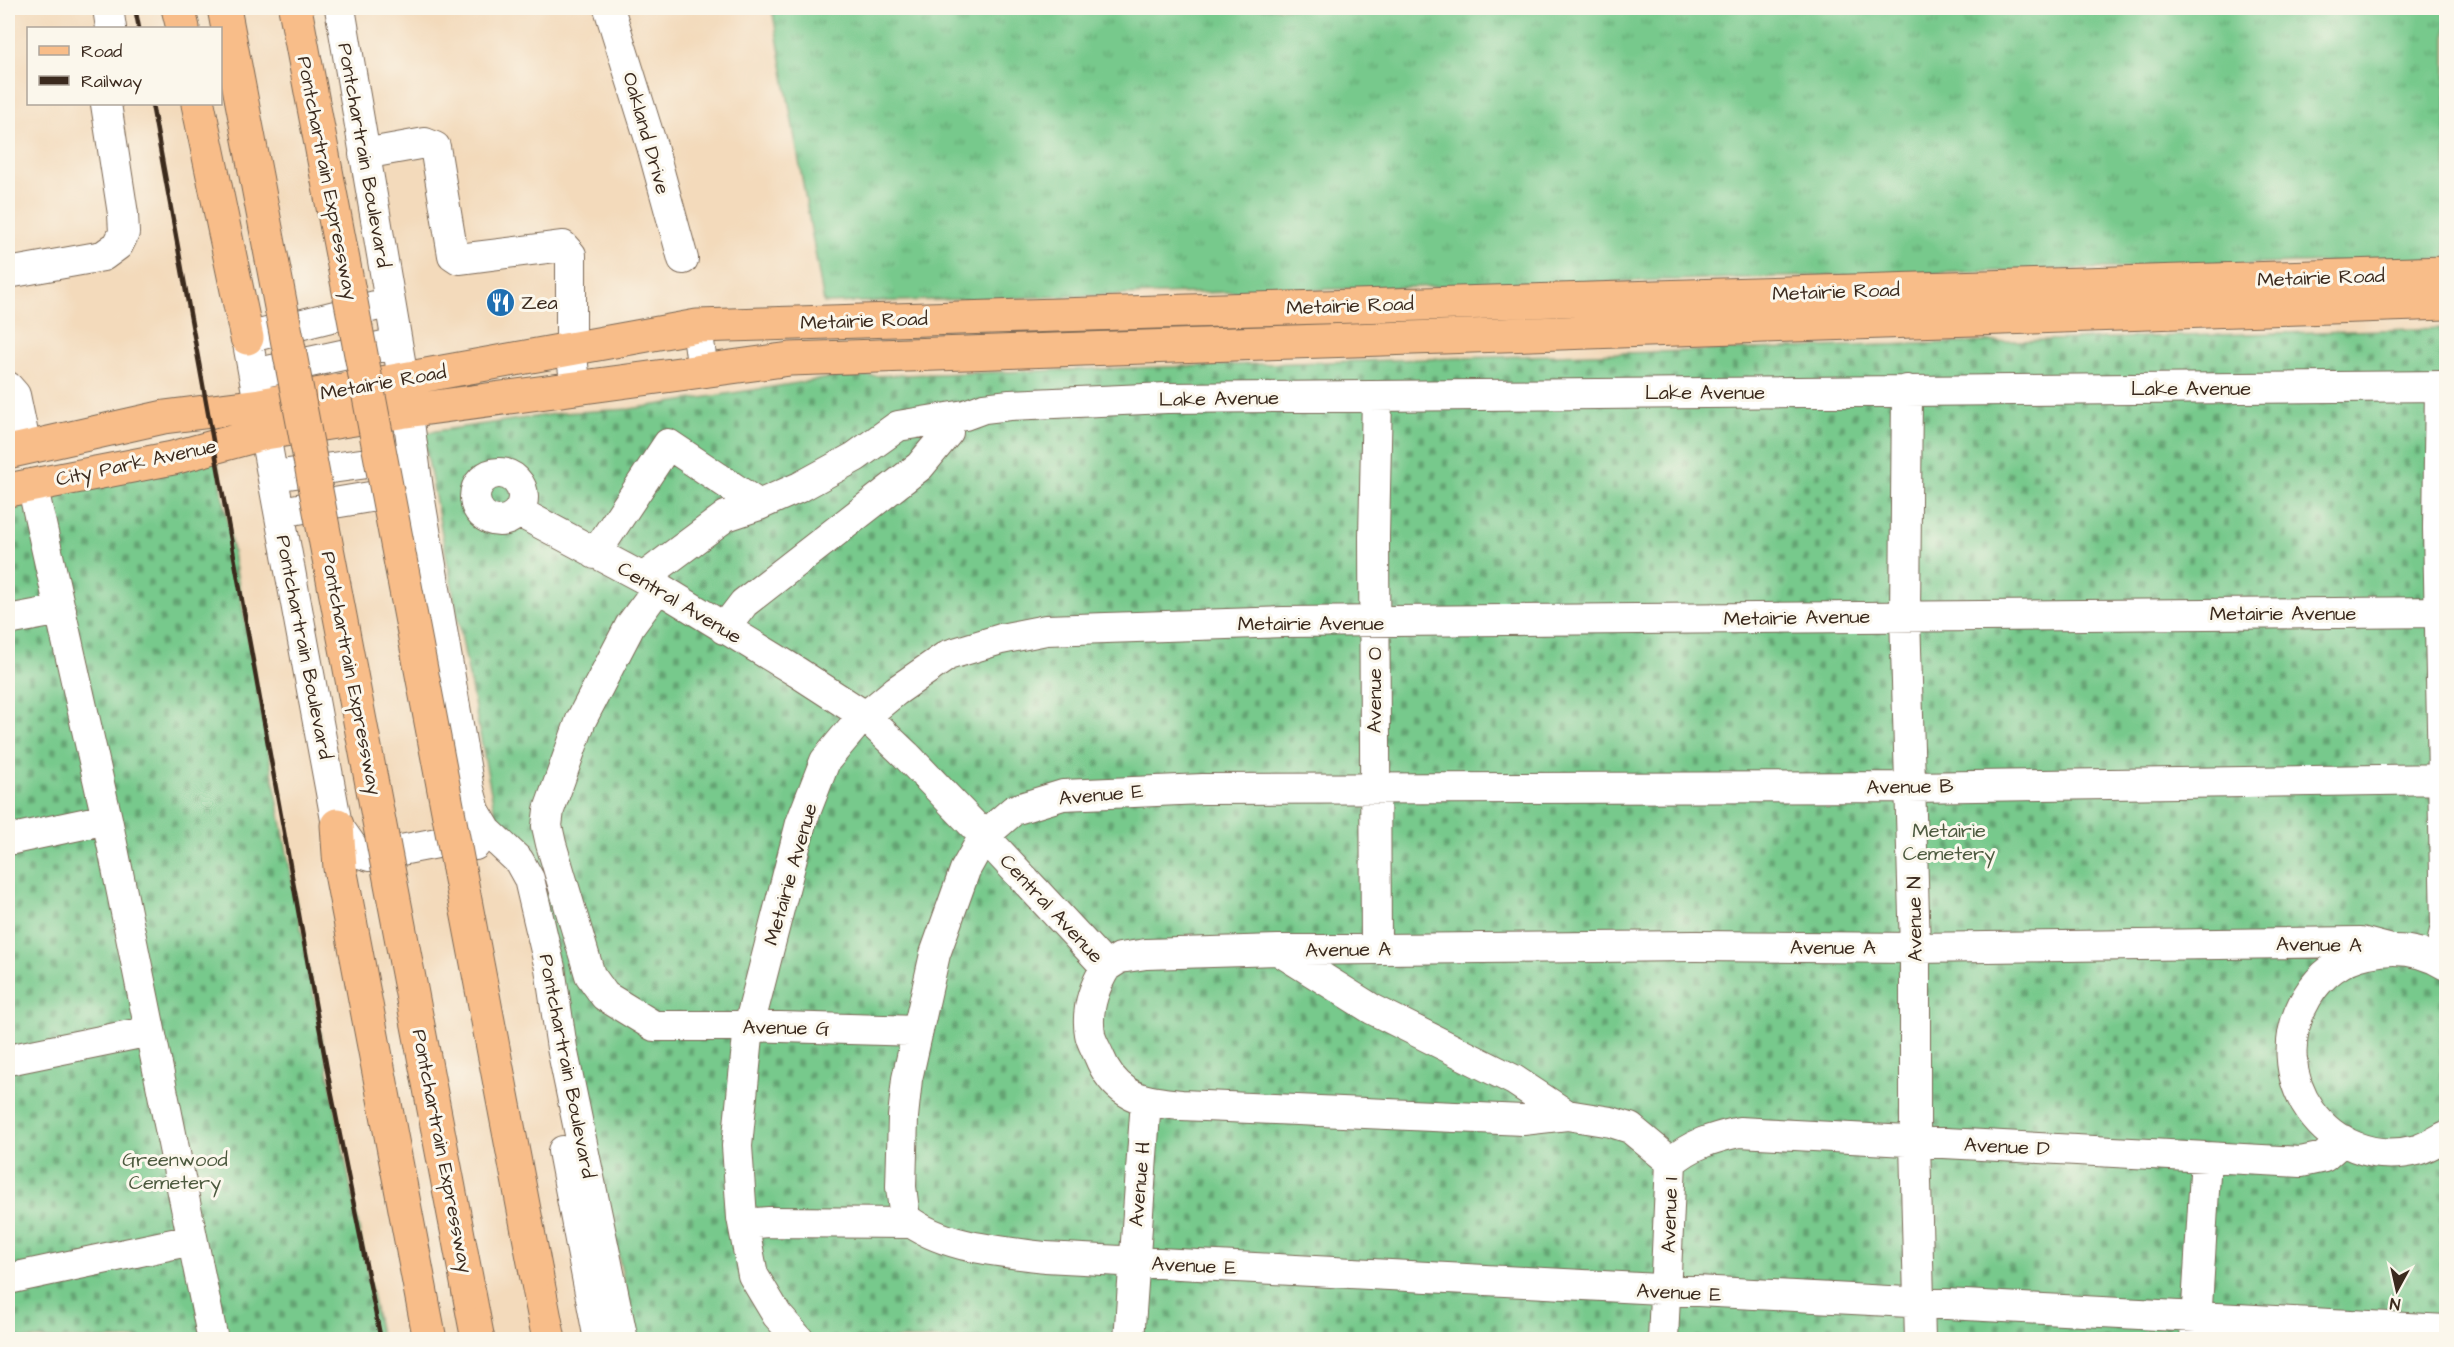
<svg xmlns="http://www.w3.org/2000/svg" width="2454" height="1347" font-family="'Architects Daughter',sans-serif">
<style>
.grass{fill:url(#grass-tufts);stroke:#597a55;stroke-width:1.5}
.cemetery{fill:url(#cemetery-stones);stroke:#597a55;stroke-width:1.5}
.lines{fill:none;stroke-linecap:round;stroke-linejoin:round}
.minor-casing{stroke:#7b6855;stroke-width:32}
.major-casing{stroke:#7b6855;stroke-width:35}
.highway-casing{stroke:#7b6855;stroke-width:35}
.minor{stroke:#fff;stroke-width:30}
.major{stroke:#f8bd89;stroke-width:33}
.highway{stroke:#f8bd89;stroke-width:33}
.rail{stroke:#3b2a1e;stroke-width:4.5}
.highway-bridge-casing{stroke:#7b6855;stroke-width:35;stroke-linecap:butt}
.highway-bridge{stroke:#f8bd89;stroke-width:33}
.labels{text-anchor:middle;stroke-width:6;stroke-linejoin:round;paint-order:stroke}
.street-label{font-size:20px;fill:#3b2a1e;stroke:#fbf7ec}
.poi-label{font-size:20px;fill:#3b2a1e;stroke:#fbf7ec;text-anchor:start}
.park-label{font-size:20px;fill:#4d5a3f;stroke:#fbf7ec}
</style>
<defs>
<pattern id="grass-tufts" width="24" height="20" patternUnits="userSpaceOnUse" patternTransform="scale(1.5)"><rect width="24" height="20" fill="#77c98c"/><path d="M3 7l-1-3M5 7V3M7 7l1-3M15 17l-1-3M17 17v-4M19 17l1-3" fill="none" stroke="#63a372"/></pattern>
<pattern id="cemetery-stones" width="16" height="16" patternUnits="userSpaceOnUse" patternTransform="scale(1.5)"><rect width="16" height="16" fill="#77c98c"/><path d="M2 7V4a2 2 0 0 1 4 0v3zM10 15v-3a2 2 0 0 1 4 0v3z" fill="#63a372"/></pattern>
</defs>
<rect width="100%" height="100%" fill="#fbf7ec"/>
<filter id="ink" filterUnits="userSpaceOnUse"><feTurbulence type="fractalNoise" baseFrequency=".0167" numOctaves="2"/><feDisplacementMap in="SourceGraphic" scale="12" xChannelSelector="R" yChannelSelector="G"/><feConvolveMatrix kernelMatrix="1 2 1 2 8 2 1 2 1" color-interpolation-filters="sRGB"/></filter>
<filter id="wash" filterUnits="userSpaceOnUse"><feTurbulence type="fractalNoise" baseFrequency=".008" numOctaves="4" result="noise"/><feDisplacementMap in="SourceGraphic" scale="24" xChannelSelector="R" yChannelSelector="G"/><feGaussianBlur stdDeviation="1.35" result="paint"/><feColorMatrix in="noise" values="0 0 0 0 0 0 0 0 0 0 0 0 0 0 0 0 0 1.4 0 .05"/><feComposite in="paint" operator="in"/></filter>
<g filter="url(#wash)">
<rect width="100%" height="100%" fill="#f3dabb"/>
<!-- grass -->
<path class="grass" d="M772,8H2446V259L824,303Z"/>
<!-- cemetery -->
<path class="cemetery" d="M2446,328V1339H636L538,872L497,824L423,433L562,413L630,409L836,377Z
M215,449C266,746 321,1043 381,1339H8V490Z"/>
</g>
<g filter="url(#ink)">
<g class="lines">
<defs>
<path id="minor" d="M108,8L111,28
M340,8L403,378L418,489L469,789L475,811L487,831L519,861L529,879L550,968L562,1048L623,1340
M609,8L652,146L683,259
M364,154L425,143L435,147L453,255L459,259L563,246L571,255V350L576,388
M8,273L103,256L118,245L124,233L123,214L106,104
M375,306L247,338L337,825L356,852L370,856L458,839L475,845
M697,326L703,372
M254,374L384,346
M8,387L15,395L26,448
M1907,390L1905,616L1915,948V1142L1920,1340
M475 497a24 24 0 1 1 48 0a24 24 0 1 1-48 0Z
M288,474L404,458
M32,484L107,819L213,1340
M280,512L412,490
M519,512L643,578L797,672L865,716L906,755L984,836L1106,967L1120,958L1146,954L1278,950L1372,1009L1514,1080L1567,1115L1611,1122L1630,1128L1671,1162
M595,554L668,444L759,505
M643,578L726,516L759,505L800,487L855,457L898,426L965,415L984,408L1010,405L1167,398L2446,386
M658,588L630,626L581,720L549,810L547,826L551,844L590,975L605,996L654,1026H749L918,1031
M8,620L61,610
M724,629L744,603L920,466L948,432
M2446,779L1910,787L1203,789L1063,795L1014,810L984,836L965,870L935,954L907,1079L903,1117L901,1187L905,1218C943,1248 999,1251 1045,1257L2446,1330
M8,840L107,819
M1376,948L1374,537L1377,396
M1278,950L1695,946L1915,948L2361,942L2388,949
M2439,960L2446,925L2438,528L2440,386
M2446,965C2422,950 2395,947 2368,953C2342,958 2320,975 2307,997C2260,1075 2327,1173 2417,1150C2427,1147 2437,1141 2446,1136
M1106,967C1094,987 1086,1011 1090,1034C1091,1041 1096,1049 1099,1056C1105,1071 1113,1083 1127,1092C1142,1102 1164,1103 1181,1105L1523,1120L1567,1115
M8,1060L150,1031
M563,1151L599,1340
M1671,1162C1692,1144 1713,1138 1739,1132L2301,1162L2324,1157L2343,1140
M744,1224L769,1222L912,1223
M8,1279L192,1240
M799,1340L777,1315L753,1275L742,1218L737,1146L749,1026L801,823L825,761L856,724L896,691L948,655L1001,639L1046,630L1283,622L2446,612
M1129,1340L1146,1100
M1663,1340L1671,1162
M2195,1340L2206,1157"/>
<path id="major" d="M8,452L164,417L260,405L697,326L2446,273
M8,490L173,458L265,433L406,411L790,359L2446,303"/>
<path id="highway" d="M178,8L183,28
M198,104L247,338
M337,825L340,868L430,1340
M536,1273L549,1340
M469,1293L478,1340"/>
</defs>
<!-- minor casing -->
<use href="#minor" class="minor-casing"/>
<!-- major casing -->
<use href="#major" class="major-casing"/>
<!-- highway casing -->
<use href="#highway" class="highway-casing"/>
<!-- minor -->
<use href="#minor" class="minor"/>
<!-- major -->
<use href="#major" class="major"/>
<!-- highway -->
<use href="#highway" class="highway"/>
<!-- rail -->
<path class="rail" d="M135,8L139,28
M152,104L330,1086L381,1340"/>
<defs>
<path id="highway-bridge" d="M224,8L469,1293
M295,8L536,1273"/>
</defs>
<!-- highway-bridge casing -->
<use href="#highway-bridge" class="highway-bridge-casing"/>
<!-- highway-bridge -->
<use href="#highway-bridge" class="highway-bridge"/>
</g>
</g>
<!-- icons -->
<defs>
<symbol id="restaurant-disc" viewBox="-11 -11 22 22"><circle r="9.5" fill="#1f6fb2" stroke="#fbf7ec"/><path d="M-5-6h1v4h1v-4h1v4h1v-4h1v5L-1.5 .5V6h-2V.5L-5-1ZM5-6V6H3V1.5H1.5Q1.5-4 5-6Z" fill="#fff"/></symbol>
</defs>
<g fill-rule="evenodd">
<use href="#restaurant-disc" x="484" y="286" width="33" height="33"/>
</g>
<g class="labels">
<!-- street labels -->
<g class="street-label">
<text transform="translate(647 133) rotate(74)" y="7">Oakland Drive</text>
<text transform="translate(365 155) rotate(80)" y="7">Pontchartrain Boulevard</text>
<text transform="translate(328 178) rotate(79)" y="7">Pontchartrain Expressway</text>
<text transform="translate(2321 277) rotate(-2)" y="7">Metairie Road</text>
<text transform="translate(1836 291) rotate(-2)" y="7">Metairie Road</text>
<text transform="translate(1350 305) rotate(-2)" y="7">Metairie Road</text>
<text transform="translate(864 320) rotate(-2)" y="7">Metairie Road</text>
<text transform="translate(383 382) rotate(-10)" y="7">Metairie Road</text>
<text x="2191" y="395">Lake Avenue</text>
<text x="1705" y="399">Lake Avenue</text>
<text transform="translate(1219 398) rotate(-1)" y="7">Lake Avenue</text>
<text transform="translate(136 462) rotate(-12)" y="7">City Park Avenue</text>
<text transform="translate(680 602) rotate(31)" y="7">Central Avenue</text>
<text x="2283" y="620">Metairie Avenue</text>
<text transform="translate(1797 617) rotate(-1)" y="7">Metairie Avenue</text>
<text x="1311" y="630">Metairie Avenue</text>
<text transform="translate(305 647) rotate(79)" y="7">Pontchartrain Boulevard</text>
<text transform="translate(352 673) rotate(79)" y="7">Pontchartrain Expressway</text>
<text transform="translate(1374 690) rotate(-90)" y="7">Avenue O</text>
<text transform="translate(1910 786) rotate(-1)" y="7">Avenue B</text>
<text transform="translate(1101 794) rotate(-5)" y="7">Avenue E</text>
<text transform="translate(790 874) rotate(-74)" y="7">Metairie Avenue</text>
<text transform="translate(1052 908) rotate(47)" y="7">Central Avenue</text>
<text transform="translate(1914 919) rotate(-91)" y="7">Avenue N</text>
<text transform="translate(2319 944) rotate(1)" y="7">Avenue A</text>
<text x="1833" y="954">Avenue A</text>
<text transform="translate(1348 949) rotate(-1)" y="7">Avenue A</text>
<text transform="translate(786 1027) rotate(1)" y="7">Avenue G</text>
<text transform="translate(568 1066) rotate(79)" y="7">Pontchartrain Boulevard</text>
<text transform="translate(2007 1146) rotate(3)" y="7">Avenue D</text>
<text transform="translate(443 1151) rotate(79)" y="7">Pontchartrain Expressway</text>
<text transform="translate(1139 1184) rotate(-85)" y="7">Avenue H</text>
<text transform="translate(1669 1215) rotate(-88)" y="7">Avenue I</text>
<text transform="translate(1194 1265) rotate(3)" y="7">Avenue E</text>
<text transform="translate(1679 1292) rotate(3)" y="7">Avenue E</text>
</g>
<!-- poi labels -->
<g class="poi-label">
<text x="521" y="309">Zea</text>
</g>
<!-- park labels -->
<g class="park-label">
<text x="1949" y="837">Metairie<tspan x="1949" dy="23">Cemetery</tspan></text>
<text x="175" y="1166">Greenwood<tspan x="175" dy="23">Cemetery</tspan></text>
</g>
</g>
<!-- margin -->
<rect width="2454" height="1347" fill="none" stroke="#fbf7ec" stroke-width="30"/>
<!-- legend -->
<rect x="27" y="27" width="195" height="78" fill="#fbf7ec" stroke="#aea59a" stroke-width="1.5"/>
<rect x="39" y="46" width="30" height="9" fill="#f8bd89" stroke="#aea59a" stroke-width="1.5"/>
<text x="81" y="57" font-size="18" fill="#3b2a1e">Road</text>
<rect x="39" y="76" width="30" height="9" fill="#3b2a1e" stroke="#aea59a" stroke-width="1.5"/>
<text x="81" y="87" font-size="18" fill="#3b2a1e">Railway</text>
<!-- north arrow -->
<g transform="translate(2397 1290) rotate(188)" stroke="#fbf7ec" stroke-width="4.5" paint-order="stroke">
<path d="M0-4.5L10 22L0 15L-10 22Z" fill="#3b2a1e"/>
<text y="-9" font-size="16" font-weight="bold" text-anchor="middle" fill="#3b2a1e">N</text>
</g>
</svg>
